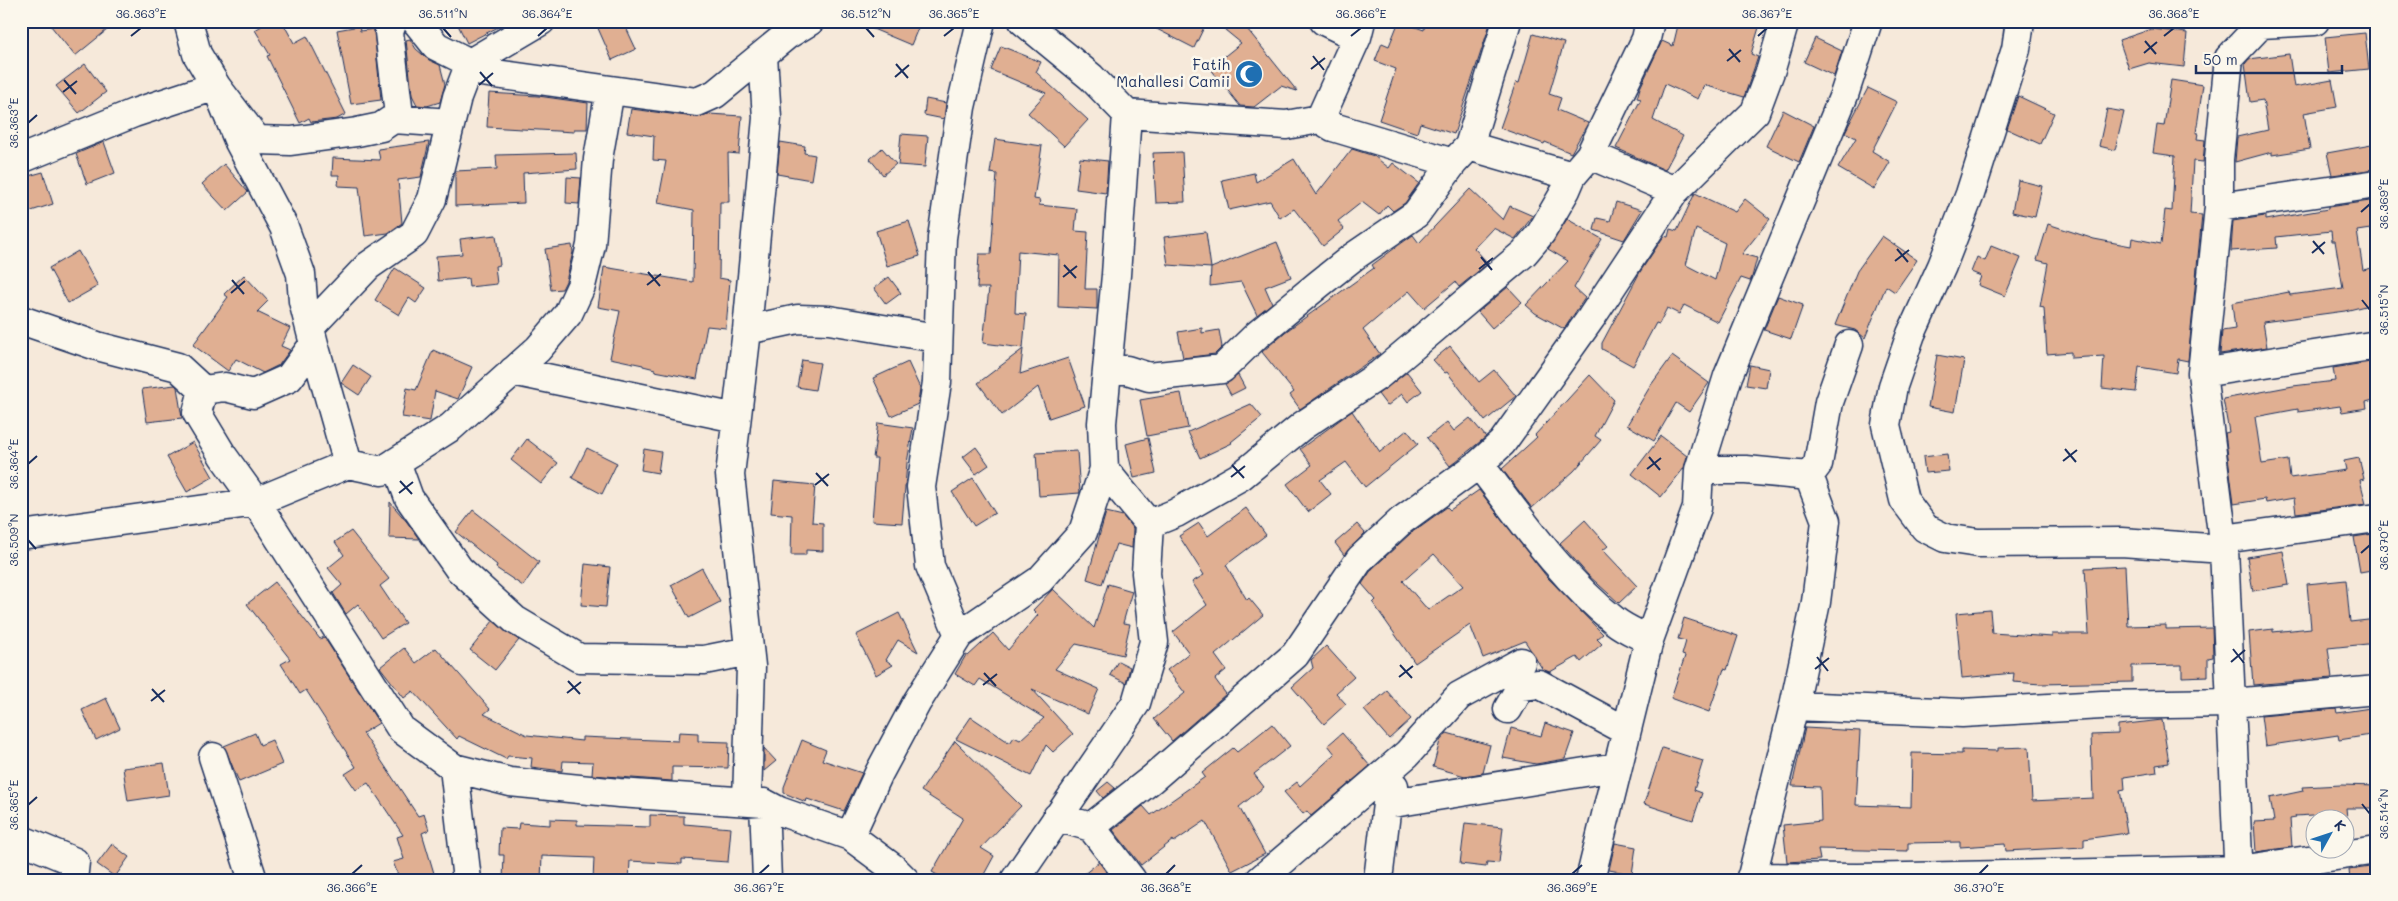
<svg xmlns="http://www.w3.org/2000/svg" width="2398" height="901" font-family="Mali,sans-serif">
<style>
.building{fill:#e0af92;stroke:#1b2f5e;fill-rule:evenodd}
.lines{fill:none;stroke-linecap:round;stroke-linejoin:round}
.minor-casing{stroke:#1b2f5e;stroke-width:31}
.minor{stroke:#fbf7ec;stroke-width:28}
.ticks{fill:none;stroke:#1b2f5e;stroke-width:2}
.labels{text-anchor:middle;stroke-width:5;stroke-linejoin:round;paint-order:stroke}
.poi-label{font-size:15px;fill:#1b2f5e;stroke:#fbf7ec;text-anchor:end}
.neatline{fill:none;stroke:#1b2f5e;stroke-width:2}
.ticks-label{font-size:12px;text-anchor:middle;fill:#1b2f5e}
</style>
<rect width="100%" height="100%" fill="#f6e9da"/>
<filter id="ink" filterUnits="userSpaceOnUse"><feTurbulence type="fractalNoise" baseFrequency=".02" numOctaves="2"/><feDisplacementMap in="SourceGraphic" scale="10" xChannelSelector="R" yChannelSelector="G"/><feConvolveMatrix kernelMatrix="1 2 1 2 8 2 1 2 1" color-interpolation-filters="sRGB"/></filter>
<g filter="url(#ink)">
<!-- building -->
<path class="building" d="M47,21H118L75,56Z
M270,21H282L294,43L307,36L346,114L337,119L311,122L309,118L300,123L267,56L270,55L255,30Z
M456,21H510L467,43Z
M607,21H623L636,49L612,60L597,26Z
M854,21H921L911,45Z
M1141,21H1207L1194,48Z
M1214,21H1254L1248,30L1297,91L1281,86L1254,107L1240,106L1210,68L1241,43Z
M1399,21L1424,30L1425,21H1491L1454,134L1420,123L1417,133L1379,120L1396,69L1375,61L1382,43L1389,46Z
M1679,21H1761L1751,54L1758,57L1744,97L1704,85L1698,99L1665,84L1653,120L1683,136L1665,170L1616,148L1641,99L1637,98L1640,88L1662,41L1673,46Z
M359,26L360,31L374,29L381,100L351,104L337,30Z
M2152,29L2187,33L2184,67L2149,63L2129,69L2119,40Z
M2365,33L2369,69L2329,73L2325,37Z
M1533,34L1564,43L1549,94L1561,98L1557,110L1588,123L1571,153L1545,142L1544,144L1500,128L1516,82L1519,83Z
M1815,38L1842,51L1834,76L1804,62Z
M410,39L416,49L429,60L440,65L445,84L440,102L427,106L417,105L412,95L406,40Z
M1001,46L1041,62L1036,72L1088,120L1064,146L1028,113L1046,93L991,70Z
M2289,54L2294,87L2332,80L2337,107L2304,113L2310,149L2272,155V152L2235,162L2237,137L2268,130L2263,100L2250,102L2245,64L2249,59Z
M85,64L106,92L79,113L56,86Z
M2171,80L2203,85L2196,133H2198L2197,139L2205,140L2203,162L2193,161L2190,214L2202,215L2188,361L2178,359L2176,373L2139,367L2136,392L2102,388L2104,356L2071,358V352L2047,354L2044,308L2040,307L2048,263L2037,260L2048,224L2094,239L2131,246L2132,238L2161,244L2165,210L2172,211L2175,156L2153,153L2157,125L2164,126Z
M1868,88L1897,102L1872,151L1890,162L1874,189L1838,168L1856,138L1845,132Z
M489,93L538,96L588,103L587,129H574V132L487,127Z
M2018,96L2054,113L2040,144L2007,129Z
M926,99L946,103L944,119L924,115Z
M631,109L695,117L709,114L742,116L739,154L728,153L729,202H720L719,278L730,280L726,328L707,326L697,379L655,371V369L643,366V365L610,358L620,311L598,307L604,267L693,282L694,210L658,203L666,161L653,160L654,136L627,132Z
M2107,109L2124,112L2115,150L2099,146Z
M1783,110L1814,126L1799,162L1766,146Z
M901,134L928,136L925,167L898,165Z
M995,139L1042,146L1034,199L1040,200L1039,205L1077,209L1075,231L1088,232L1085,289H1097V309L1058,307L1059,255L1018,251L1015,313L1026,314L1023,348L983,343L989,288H977L979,254H991L997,174L990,173Z
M104,142L115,173L87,184L76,154Z
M429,142L421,177L398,180L402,223L388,233L365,236L359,187L338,186L339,175H332L333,158L380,160L378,149Z
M780,142L805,146L804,153L815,155L811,180L777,174Z
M2377,144V169L2332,175L2327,153Z
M882,148L896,164L883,175L870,159Z
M1352,149L1374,156L1389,168L1393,163L1419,183L1405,203L1393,211L1387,205L1379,215L1362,202L1338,221L1344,229L1323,246L1294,209L1280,218L1270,201L1229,210L1222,180L1254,173L1256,182L1294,159L1316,195Z
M1182,152L1185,202L1156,203L1153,153Z
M576,153L577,169L523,173L524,203L455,206V171L497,169L496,155Z
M1080,158L1108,161L1106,193L1076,189Z
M224,164L248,192L227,211L202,184Z
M43,172L53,204L25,213L21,200V178Z
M567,177L581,178L579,204L566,203Z
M2018,180L2042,186L2035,217L2012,212Z
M1470,189L1503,220L1510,206L1533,216L1515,239L1493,228L1474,248L1488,263L1459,287L1455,282L1424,308L1409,291L1363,330L1380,354L1300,409L1290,395L1294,392L1262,352L1285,332L1374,268L1372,265L1399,245L1413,235L1419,243Z
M1695,193L1735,212L1745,199L1770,219L1742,254L1757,258L1752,277L1750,281L1741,278L1718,322L1684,305L1679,314L1667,308L1659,324L1656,323L1633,366L1602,349V343L1640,272L1664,236L1668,237L1670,229L1677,231ZM1696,229L1725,243L1715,280L1686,265Z
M2377,200V228L2357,231L2363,270L2377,267V303L2345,311L2263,322L2267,347L2220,354L2222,331L2235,329L2232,303L2289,292L2290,295L2343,288L2335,241H2332L2331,231L2276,237L2277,248L2231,251L2233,221L2265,216V220L2328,209V207Z
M1616,202L1642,210L1624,240L1594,230L1597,218L1610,221Z
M1567,219L1602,239L1574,288L1585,298L1564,329L1535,313L1526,305L1568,261L1548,249Z
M909,221L920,256L887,266L876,231Z
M1206,232L1211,268L1168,265L1164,237Z
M496,235L500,265L495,266L497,284L469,287L468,278L438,281L436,256L462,254L460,239Z
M1882,236L1917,260L1895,292L1886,286L1865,338L1855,330L1835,325L1857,271Z
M1277,242L1291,277L1265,287L1272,303L1257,315L1241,282L1210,286L1211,268Z
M572,245L573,252L566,281L562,289L551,290L545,249Z
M1991,246L2021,258L2005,296L1978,285L1981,276L1971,272L1977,257L1985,261Z
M78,251L98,286L68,303L49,268Z
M395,268L426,288L416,303L409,298L399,315L375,300Z
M244,275L268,301L257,312L290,328L281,346L290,350L279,365L263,373L236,359L228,371L193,345L228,297L224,294Z
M889,277L901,293L886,304L874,288Z
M1508,287L1522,302L1492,328L1478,312Z
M1778,296L1803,305L1791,339L1764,330Z
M1202,328V333L1219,330L1222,347L1215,354L1183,358L1178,332Z
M1450,346L1479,382L1494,370L1516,396L1485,421L1447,372L1445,373L1433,360Z
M1023,349L1020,374L1068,358L1085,406L1049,418L1038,387L1002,415L978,383Z
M433,350L472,367L458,399L435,391L430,421L402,417L407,388L416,390Z
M1937,355L1964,360L1955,412L1928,407Z
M1672,356L1709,383L1689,412L1676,403L1654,441L1627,425L1651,385Z
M802,360L820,363L815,390L797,387Z
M2377,361V399L2366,402L2367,408L2342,412L2340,406L2298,412V409L2255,417L2262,464L2288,460L2290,478L2346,470L2344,461L2359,458L2364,479L2360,480L2366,504L2296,513L2294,498L2266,503L2265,499L2234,504L2225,433L2229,432L2223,399L2293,386L2335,381L2333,368Z
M908,362L920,388L918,404L891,416L873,378Z
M353,365L371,377L359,395L341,383Z
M1750,365L1769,369L1766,388L1746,385Z
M1407,372L1422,391L1408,402L1402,394L1387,406L1378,394Z
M1238,375L1245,388L1231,395L1225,384Z
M1590,375L1614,400L1595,436L1601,440L1574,471L1532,508L1502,469L1537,437L1535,435Z
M175,385L177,387L182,418L147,422L142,389Z
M1181,393L1188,428L1147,436L1140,400Z
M1251,404L1262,417L1231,442L1232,443L1200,458L1188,432Z
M1352,411L1380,452L1407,430L1418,444L1365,487L1346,462L1320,480L1331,494L1308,512L1287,484L1312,465L1300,449Z
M1470,418L1486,437L1450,466L1427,438L1447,422L1454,431Z
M878,423L913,428L907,463L902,523L872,521L877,458H873Z
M1661,436L1687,456L1684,468L1661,497L1632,474Z
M1148,438L1156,473L1134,478L1126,444Z
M527,439L558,463L541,484L511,460Z
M193,442L213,477L187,492L167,457Z
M976,447L989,465L976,474L963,457Z
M587,448L617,463L602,494L572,478Z
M644,449L661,452L658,473L641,470Z
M1077,451L1080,493L1039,496L1036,453Z
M1947,454L1949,471L1925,473L1923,457Z
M973,478L995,513L974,526L952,492Z
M774,481L815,485L812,522L823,523V551L806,550V555H791L792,515L771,513Z
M1479,490L1547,577L1603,634L1597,639L1602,644L1581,662L1577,657L1550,672L1543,670L1525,641L1483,658L1470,625L1415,663L1373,603L1376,600L1362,584L1372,569L1411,533L1447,507L1450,510ZM1434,554L1463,586L1428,610L1403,581Z
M390,502L407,522L419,539L389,538Z
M1246,508L1266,535L1226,565L1247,600L1249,598L1263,615L1215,655L1226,670L1215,679L1226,694L1172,741L1154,719L1185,693L1167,670L1189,653L1173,632L1207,605L1192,582L1204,575L1179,536L1199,523L1208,536Z
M473,510L539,562L523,586L496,568L497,565L456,532Z
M1106,512L1123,516L1133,529L1132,548L1116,544L1102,584L1087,579Z
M1585,520L1608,546L1603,550L1637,586L1619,603L1588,575L1560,543Z
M1357,524L1365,533L1344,555L1335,543Z
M351,531L389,579L380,586L405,623L381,638L358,604L346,614L333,593L342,585L328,568L344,555L335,542Z
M2373,534L2374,541L2377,540V569L2360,572L2354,537Z
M2283,551L2289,585L2253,591L2247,557Z
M585,564L610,567L606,607L581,605Z
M2125,566L2128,626L2166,625V629L2212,628L2213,657L2208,658V676L2182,677V665L2132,666V682L2041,684L2013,682L2014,673L1962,678L1956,613L1990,610L1992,633L2052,637V634H2089L2085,568Z
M702,568L720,602L689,618L671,585Z
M2346,580L2350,622L2377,619V643L2328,648L2332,678L2253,685L2249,632L2273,629V632L2311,628L2307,584Z
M275,582L320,639L324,637L379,723L363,733L418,816L424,814L429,830L422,833L436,880H400L393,862L404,859L397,837L403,835L368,783L356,790L345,774L356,767L306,690L300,694L281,664L290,659L247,604Z
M1108,584L1132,591L1123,623L1130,624L1123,655L1076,644L1055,669L1099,689L1088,714L1032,689L1073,734L1053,752L1046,745L1031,776L956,739L971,717L1010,743L1014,737L1020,740L1044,718L980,679L975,686L955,674L966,655L968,656L993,633L1008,650L1038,615L1033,610L1053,589L1094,628Z
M899,613L918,652L898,640L886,660L893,665L876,675L856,635Z
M1684,618L1738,636L1727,670L1724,669L1709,712L1671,698L1685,656L1682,655L1686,641L1678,639Z
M493,621L519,640L495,670L470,650Z
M1326,646L1354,677L1336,693L1346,704L1324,724L1292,687L1313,668L1311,660Z
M404,648L416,663L436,648L490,709L484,714L527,735L582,741V737L678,741L679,732L698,733V741L729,742L728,768L672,767V781L592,775L593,762L563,761L562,771L531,767L532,758L508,756L506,759L459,736L457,739L413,691L404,698L380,667Z
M1118,661L1130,667L1126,683L1110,675Z
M1387,691L1411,719L1389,739L1364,710Z
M106,698L120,728L96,740L82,710Z
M2377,707V734L2339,740L2338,735L2265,746L2261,716L2336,709L2337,713Z
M2162,720L2169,763L2156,765L2157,772L2124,777L2125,789L2120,790L2127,833L2084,839V847L2006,851L2005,844L1960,847V842L1908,843V851L1818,849L1820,860L1787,862L1783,825L1821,821L1820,787L1792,786L1805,728L1860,731L1856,805L1911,807L1912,753L1962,754V750L1998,751V748L2029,747L2032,801L2093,798L2091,735L2118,734V725Z
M1545,723L1574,733L1565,759L1536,764L1503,758L1511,728L1541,736Z
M1272,724L1290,746L1254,774L1264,787L1239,807L1265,854L1232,871L1205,821L1174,842L1173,840L1141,865L1113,830L1143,806L1151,815L1205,777L1202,773L1233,748L1237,752Z
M255,733L260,745L272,740L282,764L239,782L224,746Z
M1342,733L1370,766L1311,816L1307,811L1303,814L1284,792L1297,782L1300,786L1335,754L1328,745Z
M1447,733L1490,745L1483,773L1465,776L1433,767L1440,741Z
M802,740L826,750L822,760L862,773L844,811L807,799L806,802L784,793V787Z
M955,741L1021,806L981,848L994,856L981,880H946L932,872L963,818L921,791Z
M764,748L776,761L764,771Z
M1662,748L1703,761L1694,790L1702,793L1693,820L1644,804Z
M164,763L169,795L128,801L123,768Z
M1108,782L1115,788L1103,798L1097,791Z
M2341,785L2377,786V808H2346L2347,818H2329V814L2295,816L2296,818L2290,819L2292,847L2256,852L2254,822L2274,821L2270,798L2303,791L2302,787Z
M650,815L684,816V824L731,828L728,862L682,859V864L630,861L629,880H593L594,858L542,856L541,880H503L504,855H499L500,828L518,829L519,823L550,825V819L577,820V825L650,827Z
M1465,823L1503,827L1499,863L1487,862L1486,867L1460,864Z
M1615,843L1636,847L1632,874L1609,870Z
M112,844L129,857L115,877L97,864Z
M1099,862L1112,880H1077Z
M2377,866V880H2350L2349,870Z"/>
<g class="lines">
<defs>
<path id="minor" d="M188,21L197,54L216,86L239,142L284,227L301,274L303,301L314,344L289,378L253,394L225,387L203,390L197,413L223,456L256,502L401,729L454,768L467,880
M416,21L436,46L470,63L481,72L697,102L715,94L787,35L810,21
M981,21L961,107L942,238L937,382L921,487L930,566L959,635L1040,580L1083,532L1104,469
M1324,21L1357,37
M2020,21L2016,49L1970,194L1942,266L1911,334L1893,386L1886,425L1904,500L1925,528L1945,538L1978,543L2121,542L2224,549
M1127,114L1286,125L1320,119L1357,37L1361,21
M394,119L450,123
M1320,119L1333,127L1453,163
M1469,146L1572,176
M1590,155L1675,191
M21,159L134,113L216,86L257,140L291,141L357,132L381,127L399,115L389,32L393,21
M2219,207L2377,184
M21,320L97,346L178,367L203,390
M310,327L368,266L414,234L432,199L457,97L470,63L541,21
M747,330L798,319L829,320L937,338
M314,344L348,464
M1108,370H1127L1149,377L1222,369L1257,335L1319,284L1353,257L1416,214L1453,163L1469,146L1507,21
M513,371L736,418
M2202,373L2377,345
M396,462L409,498L459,569L515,620L579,658L704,660L749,651
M1479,464C1521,519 1561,578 1615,621C1625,629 1638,634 1649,640
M1699,470H1746L1809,476L1826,521L1816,602L1794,706L1751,880
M1809,476L1818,464L1829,402L1849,345
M1149,524L1176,513L1241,476L1302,426L1379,375L1524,253L1541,233L1566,190L1572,176L1590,155L1646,39L1650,21
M21,535L256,502L348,464L382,471L451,427L538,349L568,314L581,286L591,245L598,159L610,90
M2223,539L2377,518
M1794,706L1962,713L2102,705L2232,703L2377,690
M1508,709L1521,686L1539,684L1626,731
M213,757L253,880
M454,768L510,782L619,793L764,803L779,811L850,836
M747,802L751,666L730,475L747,330L767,118L763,56
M764,803L767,880
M1387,804L1616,767
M1057,817L1091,827L1152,779L1295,655L1360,559L1401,521L1479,464L1502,443L1591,318L1675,191L1755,112L1771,69L1785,21
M1091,827L1132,880
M21,842H27L75,862L73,880
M1751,877L1858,878L2239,870L2377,850
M905,880L893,868L850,836L879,773L917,702L959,635
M1015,880L1136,703L1154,642L1146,573L1149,524L1104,469L1102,423L1116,275L1127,114L1091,77L1023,21
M1260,880L1407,754L1459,696L1521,662
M1378,880L1387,804L1394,786
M1590,880L1649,640L1697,508L1699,470L1728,376L1844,95L1868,21
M2239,880L2224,549L2202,373L2219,207V159L2229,58L2261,24L2315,21"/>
</defs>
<!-- minor casing -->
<use href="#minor" class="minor-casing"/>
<!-- minor -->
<use href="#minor" class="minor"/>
</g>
</g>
<!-- ticks -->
<path class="ticks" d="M443,28L451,37M866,28L874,37M131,36L141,28M538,36L547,28M944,36L954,28M1351,36L1361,28M1758,36L1767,28M2164,36L2174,28M2145,41L2156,54M1729,49L1740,62M2144,53L2157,42M1313,56L1324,70M1727,61L1741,50M896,64L908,78M1311,69L1325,58M480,72L492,86M895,77L909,65M64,80L76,94M479,85L493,73M63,92L77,81M28,123L37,115M2361,212L2370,204M2313,241L2324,254M1897,249L1908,262M2312,253L2325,242M1481,257L1492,270M1895,261L1909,250M1064,265L1076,278M1479,269L1493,258M648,272L660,286M1063,277L1077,266M232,280L244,294M647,285L661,274M231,293L245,281M2362,300L2370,310M2065,449L2076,462M1649,457L1660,470M2063,461L2077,450M28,464L37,456M1232,465L1244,478M1647,469L1661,458M816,473L828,486M1231,477L1245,466M400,481L412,494M815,485L829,474M399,493L413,482M28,540L36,549M2361,553L2370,545M2233,649L2244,663M1817,657L1828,671M2231,662L2245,650M1400,665L1412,678M1815,669L1829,658M984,673L996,686M1399,677L1413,666M568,681L580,694M983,685L997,674M152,689L164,702M567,693L581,682M151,701L165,690M2362,804L2370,814M28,805L37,797M352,874L362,865M759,874L769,865M1166,874L1175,865M1572,874L1582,865M1979,874L1988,865"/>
<!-- icons -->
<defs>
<symbol id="mosque-disc" viewBox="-11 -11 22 22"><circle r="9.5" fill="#1f6fb2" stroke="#fbf7ec"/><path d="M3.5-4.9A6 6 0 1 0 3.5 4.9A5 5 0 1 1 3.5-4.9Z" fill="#fff"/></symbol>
</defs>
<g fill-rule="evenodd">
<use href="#mosque-disc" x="1233" y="58" width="32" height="32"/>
</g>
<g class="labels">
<!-- poi labels -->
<g class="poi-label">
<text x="1230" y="70">Fatih<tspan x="1230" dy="17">Mahallesi Camii</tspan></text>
</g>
</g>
<!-- margin -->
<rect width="2398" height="901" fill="none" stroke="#fbf7ec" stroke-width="55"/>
<!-- north arrow -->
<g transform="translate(2330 834) rotate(50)"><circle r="24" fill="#fbf7ec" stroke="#a1a7b3"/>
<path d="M0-4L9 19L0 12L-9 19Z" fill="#1f6fb2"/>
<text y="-8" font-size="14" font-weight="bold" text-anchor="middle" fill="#1b2f5e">K</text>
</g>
<!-- scale -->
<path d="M2196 65v8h146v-8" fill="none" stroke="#1b2f5e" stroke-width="2.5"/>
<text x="2203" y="65" font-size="15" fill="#1b2f5e" stroke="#fbf7ec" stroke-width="4" paint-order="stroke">50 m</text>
<rect x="28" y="28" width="2342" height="846" class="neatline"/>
<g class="ticks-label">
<text x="141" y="18">36.363°E</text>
<text x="443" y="18">36.511°N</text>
<text x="547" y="18">36.364°E</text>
<text x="866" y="18">36.512°N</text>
<text x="954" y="18">36.365°E</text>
<text x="1361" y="18">36.366°E</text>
<text x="1767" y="18">36.367°E</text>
<text x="2174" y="18">36.368°E</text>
<text transform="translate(14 123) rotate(-90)" y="4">36.363°E</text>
<text transform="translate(2384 204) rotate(-90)" y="4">36.369°E</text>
<text transform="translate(2384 310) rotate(-90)" y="4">36.515°N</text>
<text transform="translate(14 464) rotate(-90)" y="4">36.364°E</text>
<text transform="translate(14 540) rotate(-90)" y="4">36.509°N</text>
<text transform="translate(2384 545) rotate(-90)" y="4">36.370°E</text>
<text transform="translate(14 805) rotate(-90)" y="4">36.365°E</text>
<text transform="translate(2384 814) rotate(-90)" y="4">36.514°N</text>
<text x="352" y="892">36.366°E</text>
<text x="759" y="892">36.367°E</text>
<text x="1166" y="892">36.368°E</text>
<text x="1572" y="892">36.369°E</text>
<text x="1979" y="892">36.370°E</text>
</g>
</svg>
